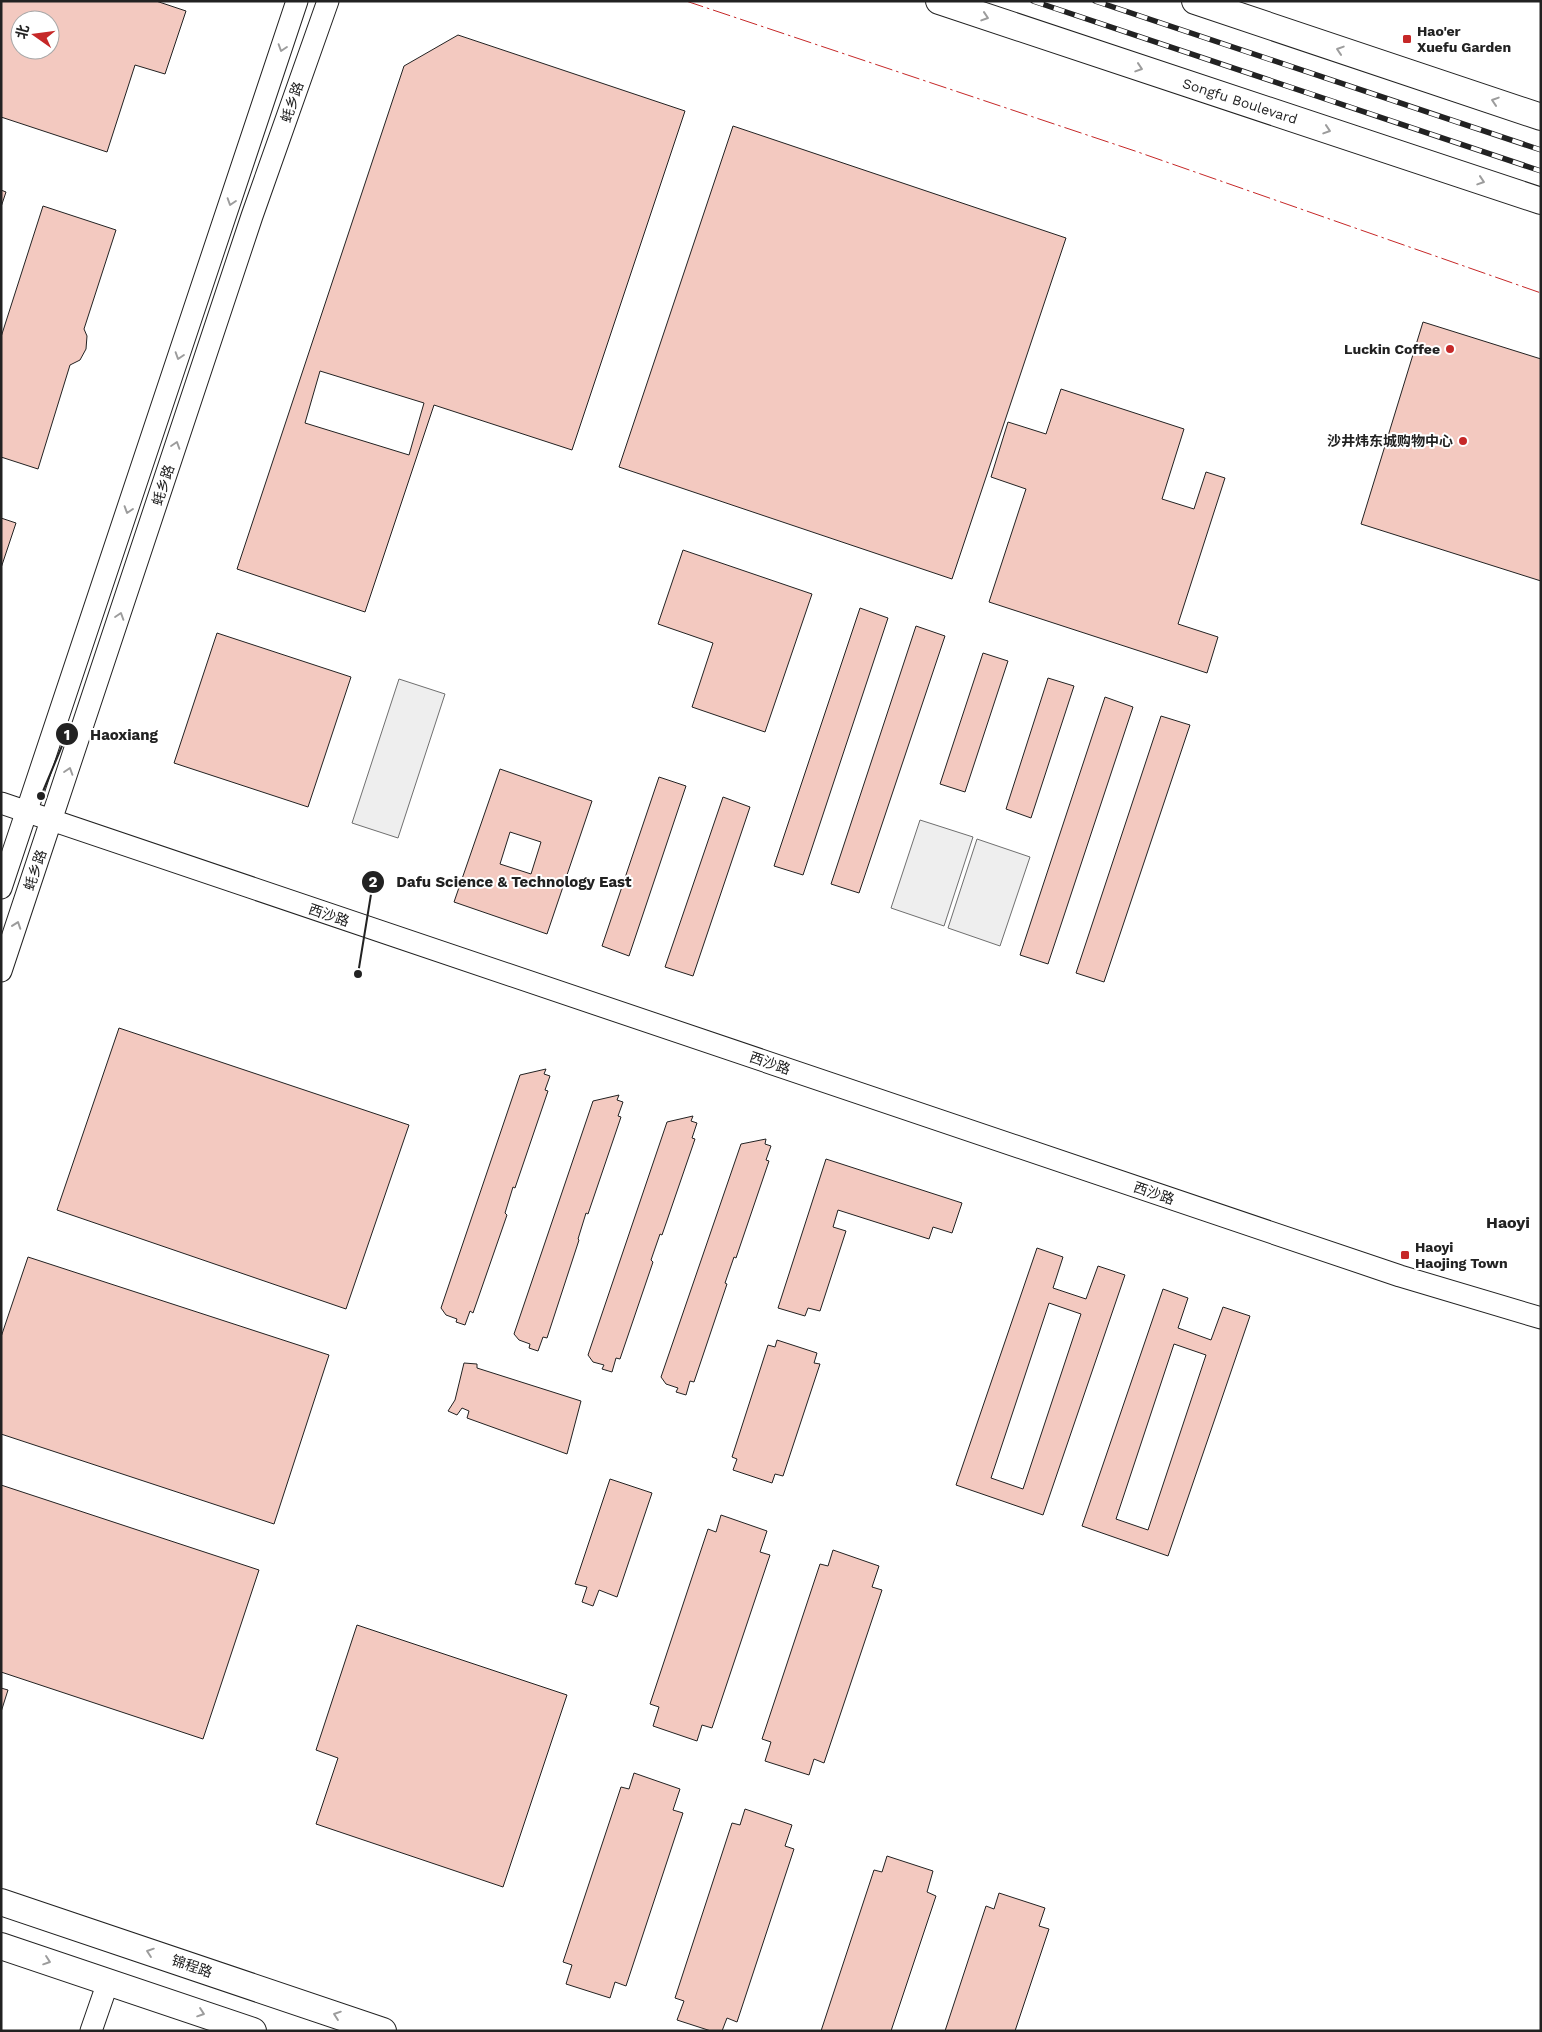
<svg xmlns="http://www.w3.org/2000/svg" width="1542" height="2032" font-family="'Work Sans','Noto Sans SC',sans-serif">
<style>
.green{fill:#eee;stroke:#6f6f6f}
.building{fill:#f3c9c0;stroke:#222;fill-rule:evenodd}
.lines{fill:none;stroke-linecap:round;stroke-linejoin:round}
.minor-casing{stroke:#222;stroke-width:23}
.major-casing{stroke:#222;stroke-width:28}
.minor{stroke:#fff;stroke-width:21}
.major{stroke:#fff;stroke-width:26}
.rail-casing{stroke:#222;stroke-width:5.5}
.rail{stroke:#fff;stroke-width:4;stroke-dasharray:11;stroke-linecap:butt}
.power{stroke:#c62828;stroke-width:1;stroke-dasharray:18 4 2.5 4;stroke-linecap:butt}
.oneway{stroke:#9c9c9c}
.poi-dot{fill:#c62828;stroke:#fff;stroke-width:2}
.labels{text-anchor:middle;stroke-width:4;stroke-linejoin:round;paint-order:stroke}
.poi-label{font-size:14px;font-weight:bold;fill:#222;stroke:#fff;text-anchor:start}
.street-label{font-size:14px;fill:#222;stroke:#fff}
.quarter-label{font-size:16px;font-weight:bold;fill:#222;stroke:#fff}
.leader{fill:none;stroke:#222;stroke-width:2}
.callout-dot{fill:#222;stroke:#fff;stroke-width:2}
.mark-label{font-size:15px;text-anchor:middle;font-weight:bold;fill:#fff}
.callout-label{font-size:15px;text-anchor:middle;font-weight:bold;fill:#222;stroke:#fff;stroke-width:4;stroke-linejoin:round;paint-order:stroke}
</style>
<rect width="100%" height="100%" fill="#fff"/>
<!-- green -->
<path class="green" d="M399,679L445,694L398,838L352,823Z
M920,820L973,837L944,926L891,908Z
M977,839L1030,857L1000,946L948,928Z"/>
<!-- building -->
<path class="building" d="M1,1H156L186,11L165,74L135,65L107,152L1,117ZM20,20H50V50H20Z
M458,35L685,111L572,450L434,405L365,612L237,569L404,66ZM320,371L424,403L409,455L305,423Z
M733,126L1066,238L952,579L619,467Z
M1,190L6,192L1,207Z
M43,206L116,230L84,329L87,336L86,349L80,360L70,365L38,469L1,457V337Z
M1423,322L1541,359V581L1361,524Z
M1061,389L1184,429L1162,499L1194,509L1206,472L1225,478L1178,624L1218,637L1207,673L989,602L1026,489L991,477L1008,422L1046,434Z
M1,518L16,523L1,568Z
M683,550L812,594L765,732L692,707L713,643L658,624Z
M860,608L888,618L803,875L774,866Z
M916,626L945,636L859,893L831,884Z
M217,633L351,677L308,807L174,763Z
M983,653L1008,661L965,792L940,784Z
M1048,678L1074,686L1031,818L1006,809Z
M1105,697L1133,707L1048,964L1020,955Z
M1161,716L1190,725L1104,982L1076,973Z
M500,769L592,801L547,934L454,902ZM510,832L541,842L531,874L500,864Z
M659,777L686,786L629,956L602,946Z
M723,797L750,807L693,976L665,967Z
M119,1028L409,1125L346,1309L57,1210Z
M546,1069L544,1074L550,1076L545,1090L548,1091L515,1188L513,1187L505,1213L507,1215L473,1313L470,1311L465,1325L456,1322L457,1319L446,1315L441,1308L520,1075Z
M619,1095L617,1100L623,1102L618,1116L621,1117L588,1214L586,1213L578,1239L579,1240L547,1338L543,1337L538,1351L529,1348L530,1344L519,1340L514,1334L593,1101Z
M693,1116L691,1121L697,1123L692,1138L695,1139L662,1235L660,1234L651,1260L653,1262L620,1359L616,1358L612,1372L602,1369L604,1365L593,1362L588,1355L667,1122Z
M766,1139L765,1144L771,1146L766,1160L769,1161L736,1258L734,1257L725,1283L727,1284L694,1382L690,1381L686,1395L676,1392L678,1388L666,1384L661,1377L741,1144Z
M826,1159L962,1203L952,1233L933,1227L929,1239L838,1210L833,1227L846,1231L820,1311L808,1308L805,1316L778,1308Z
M1037,1248L1063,1257L1053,1288L1086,1299L1098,1266L1125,1275L1043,1515L956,1485ZM1049,1303L1081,1314L1023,1489L991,1478Z
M28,1257L329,1355L274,1524L1,1434V1337Z
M1163,1289L1188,1298L1178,1328L1211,1340L1223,1307L1250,1316L1168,1556L1082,1526ZM1174,1344L1206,1355L1148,1530L1116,1519Z
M777,1340L817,1353L814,1363L820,1364L783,1476L775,1474L772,1483L733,1470L737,1459L732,1457L768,1345L775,1347Z
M464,1363L477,1364V1368L581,1401L567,1454L467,1418L469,1411L462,1408L457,1415L448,1411L455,1400Z
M610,1479L652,1493L617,1597L599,1590L593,1606L582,1602L587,1587L575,1584Z
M1,1485L259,1570L203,1739L1,1672Z
M721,1515L767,1531L760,1552L770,1555L712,1728L702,1725L697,1741L653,1726L659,1707L650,1704L708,1529L716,1532Z
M833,1550L879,1566L872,1587L882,1590L824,1763L814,1759L809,1775L765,1761L771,1742L762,1739L820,1564L828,1566Z
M357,1625L567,1695L503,1887L316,1824L338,1758L316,1750Z
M1,1688L8,1690L1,1712Z
M634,1773L680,1789L673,1810L683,1813L626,1986L615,1982L610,1998L566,1984L572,1965L563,1962L621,1787L629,1789Z
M745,1809L792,1825L785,1846L794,1849L737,2022L727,2018L722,2031H711L677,2020L684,2001L675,1998L732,1823L740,1825Z
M887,1856L933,1871L927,1892L936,1896L891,2031H821L874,1870L882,1872Z
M999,1893L1045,1908L1039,1926L1049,1929L1015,2031H945L986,1906L994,1909Z"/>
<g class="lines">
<defs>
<path id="minor" d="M1,803L1400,1276L1541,1318
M1,888L297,1
M1,971L252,216L328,1
M91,2031L108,1982"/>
<path id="major" d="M939,1L1541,201
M1195,1L1541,117
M1,1902L383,2031
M1,1946L253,2031"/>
</defs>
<!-- minor casing -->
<use href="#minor" class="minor-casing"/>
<!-- major casing -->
<use href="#major" class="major-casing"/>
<!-- minor -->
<use href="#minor" class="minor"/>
<!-- major -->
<use href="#major" class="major"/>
<defs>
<path id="rail" d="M1033,1L1541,171
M1095,1L1541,150"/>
</defs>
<!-- rail casing -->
<use href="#rail" class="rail-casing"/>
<!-- rail -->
<use href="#rail" class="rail"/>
<!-- power -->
<path class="power" d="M686,1L1135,151L1541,293"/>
</g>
<!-- one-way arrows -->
<defs><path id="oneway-chevron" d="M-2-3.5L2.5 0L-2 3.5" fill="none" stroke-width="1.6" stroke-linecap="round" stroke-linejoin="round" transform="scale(1.25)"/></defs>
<g class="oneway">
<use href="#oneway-chevron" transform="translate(985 17) rotate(18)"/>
<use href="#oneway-chevron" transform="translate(282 48) rotate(108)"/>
<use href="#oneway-chevron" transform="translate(1340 50) rotate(-162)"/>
<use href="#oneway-chevron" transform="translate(1139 68) rotate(18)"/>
<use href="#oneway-chevron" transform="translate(1495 101) rotate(-162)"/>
<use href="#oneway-chevron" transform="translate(1327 130) rotate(18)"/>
<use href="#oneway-chevron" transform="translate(1481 181) rotate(18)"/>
<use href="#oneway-chevron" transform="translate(231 202) rotate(108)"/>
<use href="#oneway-chevron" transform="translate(179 356) rotate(108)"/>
<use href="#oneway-chevron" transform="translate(176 445) rotate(-72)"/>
<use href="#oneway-chevron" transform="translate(128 510) rotate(108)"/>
<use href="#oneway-chevron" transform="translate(120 616) rotate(-72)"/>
<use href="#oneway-chevron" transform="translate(69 771) rotate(-72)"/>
<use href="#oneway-chevron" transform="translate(17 925) rotate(-71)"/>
<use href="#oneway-chevron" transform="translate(150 1952) rotate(-161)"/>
<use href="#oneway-chevron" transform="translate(47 1961) rotate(19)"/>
<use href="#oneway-chevron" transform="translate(201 2013) rotate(19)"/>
<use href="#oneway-chevron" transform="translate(337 2015) rotate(-161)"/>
</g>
<!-- markers -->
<g class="poi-dot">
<rect x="1402" y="34" width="10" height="10" rx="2.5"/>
<circle cx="1450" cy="349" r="5"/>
<circle cx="1463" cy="441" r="5"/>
<rect x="1400" y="1250" width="10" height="10" rx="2.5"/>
</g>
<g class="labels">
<!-- poi labels -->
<g class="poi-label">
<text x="1417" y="36">Hao'er<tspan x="1417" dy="16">Xuefu Garden</tspan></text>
<text x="1440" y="354" text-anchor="end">Luckin Coffee</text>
<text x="1453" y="446" text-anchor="end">沙井炜东城购物中心</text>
<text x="1415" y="1252">Haoyi<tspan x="1415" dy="16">Haojing Town</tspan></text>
</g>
<!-- street labels -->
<g class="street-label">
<text transform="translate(1240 101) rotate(18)" y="5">Songfu Boulevard</text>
<text transform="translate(292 102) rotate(-71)" y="5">蚝乡路</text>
<text transform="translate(163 485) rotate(-72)" y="5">蚝乡路</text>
<text transform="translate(35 870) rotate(-71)" y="5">蚝乡路</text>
<text transform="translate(329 915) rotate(19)" y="5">西沙路</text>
<text transform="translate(770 1063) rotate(19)" y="5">西沙路</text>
<text transform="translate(1154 1193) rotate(19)" y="5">西沙路</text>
<text transform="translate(192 1966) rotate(19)" y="5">锦程路</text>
</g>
<!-- quarter labels -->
<g class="quarter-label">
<text x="1508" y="1228">Haoyi</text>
</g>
</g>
<!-- callouts -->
<path class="leader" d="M41 796L67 734M358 974L373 882"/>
<g class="callout-dot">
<circle cx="41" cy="796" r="5"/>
<circle cx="358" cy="974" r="5"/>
<circle cx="67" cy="734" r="12"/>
<circle cx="373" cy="882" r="12"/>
</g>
<g class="mark-label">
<text x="67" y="740">1</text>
<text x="373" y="887">2</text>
</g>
<g class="callout-label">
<text x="124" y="740">Haoxiang</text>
<text x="514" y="887">Dafu Science &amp; Technology East</text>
</g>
<!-- border -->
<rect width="1542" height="2032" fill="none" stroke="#222222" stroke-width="5"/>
<!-- north arrow -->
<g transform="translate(35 35) rotate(284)"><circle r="24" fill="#ffffff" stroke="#a7a7a7"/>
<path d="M0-4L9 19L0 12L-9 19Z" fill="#c62828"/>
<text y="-8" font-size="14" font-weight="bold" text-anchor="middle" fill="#222222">北</text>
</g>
</svg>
